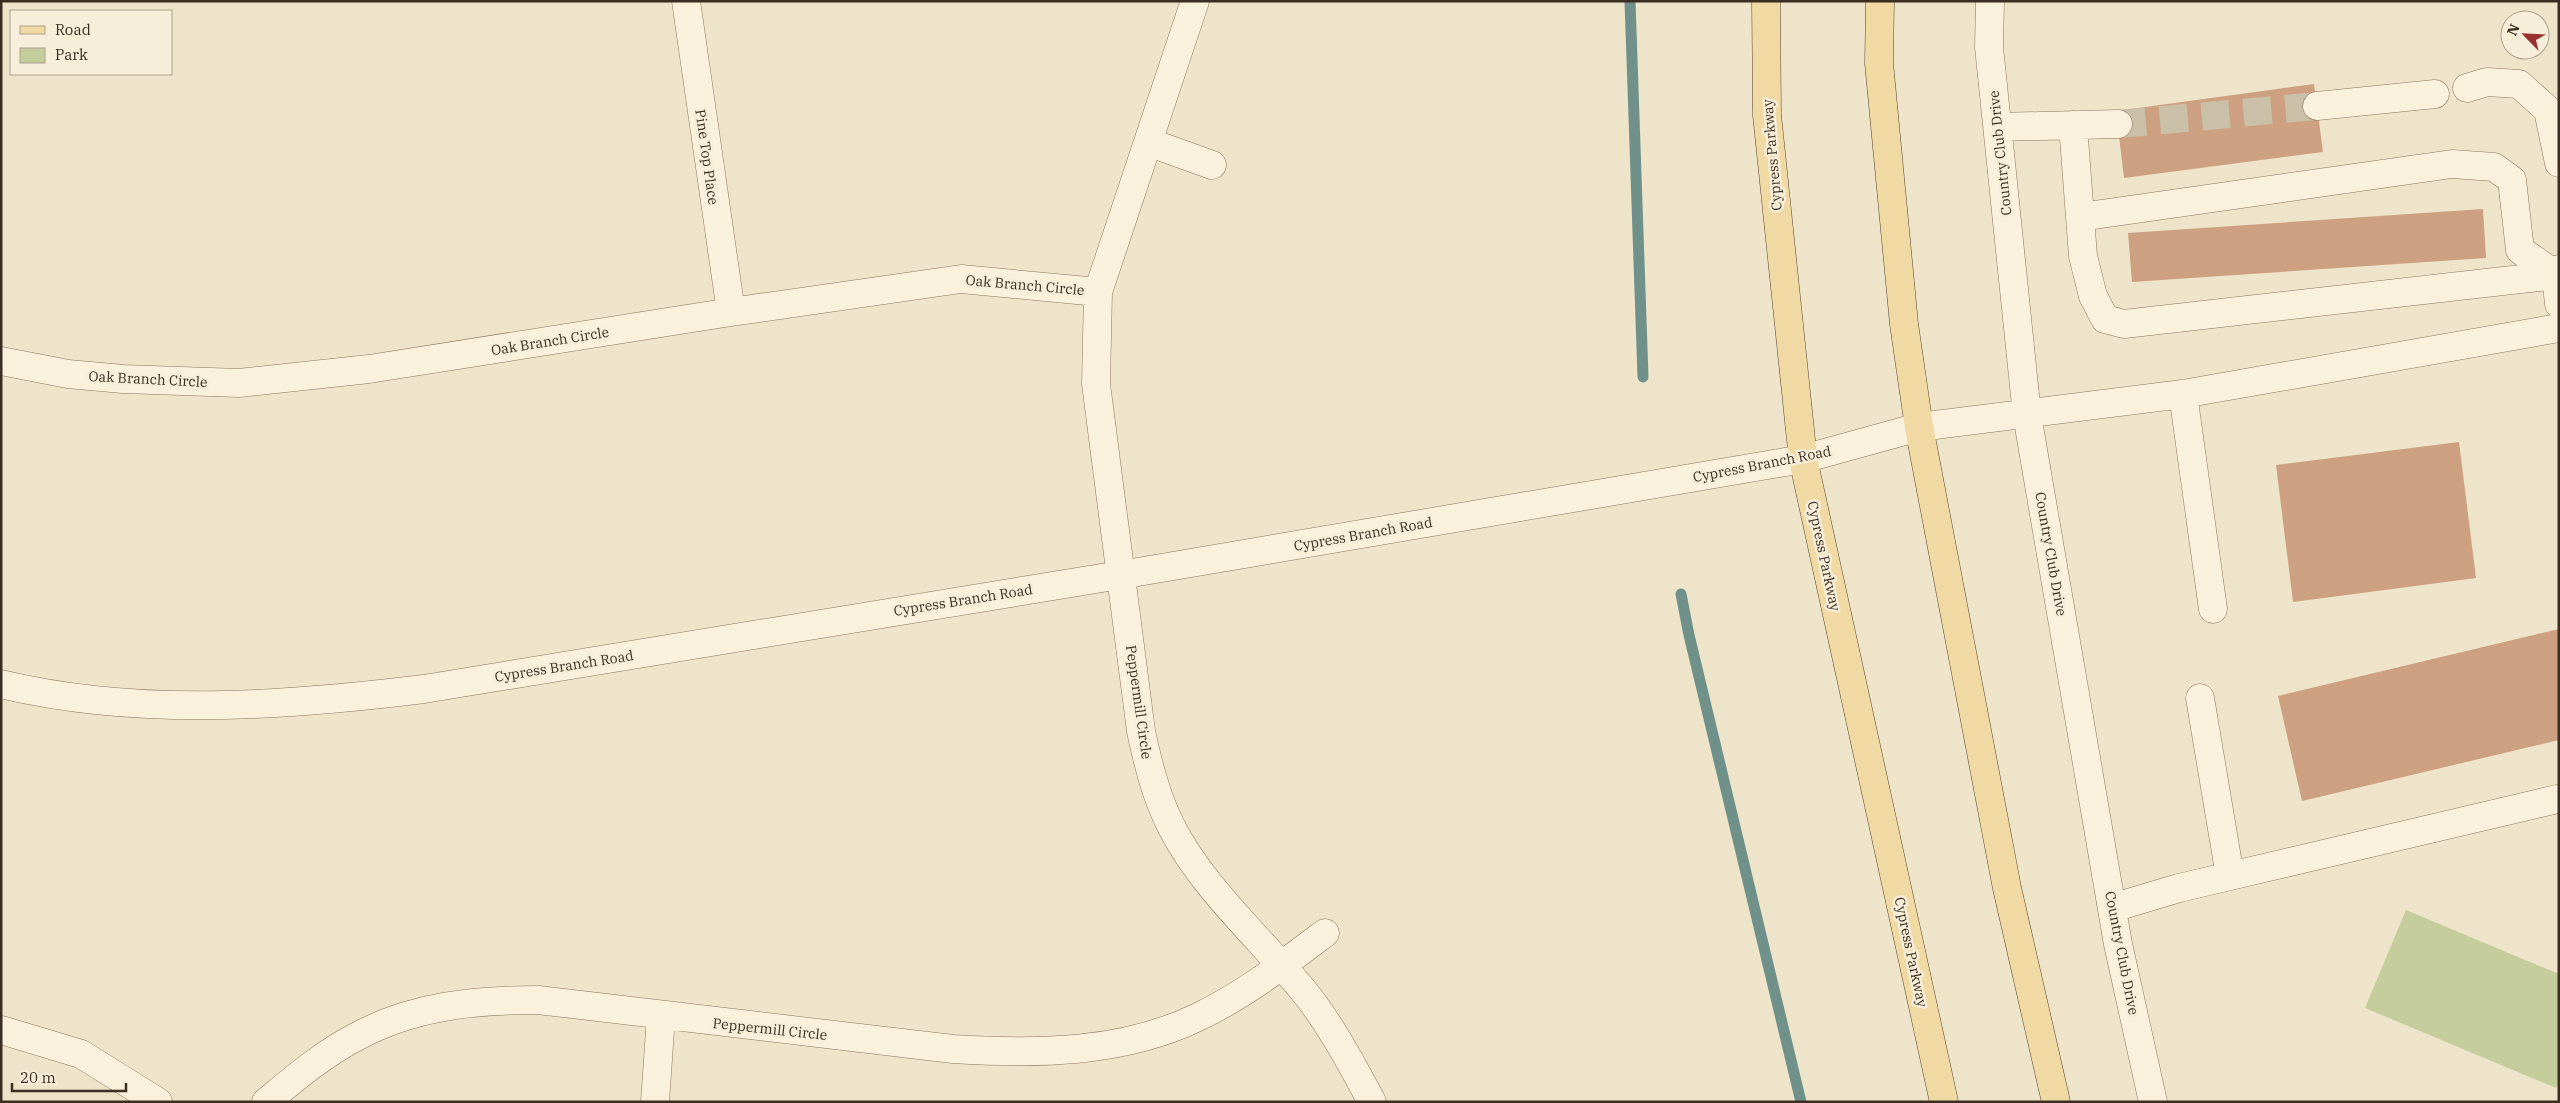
<svg xmlns="http://www.w3.org/2000/svg" width="2560" height="1103" font-family="'IBM Plex Serif',serif">
<style>
.green{fill:#c6cd9d}
.lines{fill:none;stroke-linecap:round;stroke-linejoin:round}
.stream{stroke:#709189;stroke-width:11}
.building{fill:#cca080}
.minor-tunnel{stroke:#cac0a7;stroke-width:28;stroke-dasharray:28 14;stroke-linecap:butt}
.minor-casing{stroke:#8b765e;stroke-width:29}
.major-casing{stroke:#594431;stroke-width:29}
.minor{stroke:#f9f1dc;stroke-width:28}
.major{stroke:#f0d9a3;stroke-width:28}
.labels{text-anchor:middle;stroke-width:5;stroke-linejoin:round;paint-order:stroke}
.street-label{font-size:14px;fill:#3b2e21;stroke:#f6eed9}
</style>
<rect width="100%" height="100%" fill="#eee4c9"/>
<!-- green -->
<path class="green" d="M2406,910L2559,974V1083L2556,1088L2365,1008Z"/>
<g class="lines">
<!-- stream -->
<path class="stream" d="M1630,1L1643,377
M1681,594L1689,635L1801,1102"/>
</g>
<!-- building -->
<path class="building" d="M2314,84L2323,152L2124,178L2116,111Z
M2483,209L2486,258L2132,282L2128,233Z
M2459,442L2476,578L2293,602L2276,465Z
M2559,629V740L2302,801L2278,696Z"/>
<g class="lines">
<!-- minor-tunnel -->
<path class="minor-tunnel" d="M2118,124L2317,106"/>
<defs>
<path id="minor" d="M686,1L731,312
M1195,1L1098,292L1096,384L1141,731C1148,764 1156,796 1171,826C1202,887 1258,936 1302,989C1330,1023 1351,1063 1372,1102
M1990,1L1989,47L2027,415L2118,944L2153,1102
M2467,88L2487,82L2519,84L2548,110L2559,163
M2317,106L2435,94
M2073,125L2083,256L2093,296L2105,319L2124,324L2556,275
M1998,127L2118,124
M1148,142L1212,165
M2080,217L2452,164L2494,167L2512,180L2520,250L2556,275
M2559,269L2556,275L2559,304
M1,361L68,374L123,379L239,383L369,369L731,312L961,279L1098,292
M2183,394L2213,609
M1,684C140,717 285,706 424,689L1120,575L1803,459L1919,427L2183,394L2559,328
M2200,698L2230,876
M2112,908L2179,888L2557,799
M1,1030L81,1054L158,1102
M266,1102C294,1079 323,1054 356,1037C412,1006 475,1000 538,1000L953,1049C1035,1054 1122,1054 1198,1017C1244,995 1284,964 1325,933
M655,1102L661,1016"/>
<path id="major" d="M1766,1L1767,115L1803,459L1944,1102
M1880,1L1879,63L1904,324L1919,427L2007,888L2056,1102"/>
</defs>
<!-- minor casing -->
<use href="#minor" class="minor-casing"/>
<!-- major casing -->
<use href="#major" class="major-casing"/>
<!-- minor -->
<use href="#minor" class="minor"/>
<!-- major -->
<use href="#major" class="major"/>
</g>
<g class="labels">
<!-- street labels -->
<g class="street-label">
<text transform="translate(2000 153) rotate(-96)" y="5">Country Club Drive</text>
<text transform="translate(1772 155) rotate(-95)" y="5">Cypress Parkway</text>
<text transform="translate(707 157) rotate(82)" y="5">Pine Top Place</text>
<text transform="translate(1025 285) rotate(5)" y="5">Oak Branch Circle</text>
<text transform="translate(550 341) rotate(-9)" y="5">Oak Branch Circle</text>
<text transform="translate(148 379) rotate(3)" y="5">Oak Branch Circle</text>
<text transform="translate(1762 464) rotate(-11)" y="5">Cypress Branch Road</text>
<text transform="translate(1363 534) rotate(-10)" y="5">Cypress Branch Road</text>
<text transform="translate(2051 554) rotate(80)" y="5">Country Club Drive</text>
<text transform="translate(1824 556) rotate(78)" y="5">Cypress Parkway</text>
<text transform="translate(963 600) rotate(-9)" y="5">Cypress Branch Road</text>
<text transform="translate(564 666) rotate(-9)" y="5">Cypress Branch Road</text>
<text transform="translate(1139 702) rotate(82)" y="5">Peppermill Circle</text>
<text transform="translate(1911 952) rotate(78)" y="5">Cypress Parkway</text>
<text transform="translate(2122 953) rotate(79)" y="5">Country Club Drive</text>
<text transform="translate(770 1029) rotate(6)" y="5">Peppermill Circle</text>
</g>
</g>
<!-- border -->
<rect width="2560" height="1103" fill="none" stroke="#3b2e21" stroke-width="5"/>
<!-- legend -->
<rect x="10" y="10" width="162" height="65" fill="#f6eed9" stroke="#aba18f"/>
<rect x="20" y="26" width="25" height="8" fill="#f0d9a3" stroke="#aba18f"/>
<text x="55" y="35" font-size="15" fill="#3b2e21">Road</text>
<rect x="20" y="48" width="25" height="15" fill="#c6cd9d" stroke="#aba18f"/>
<text x="55" y="60" font-size="15" fill="#3b2e21">Park</text>
<!-- north arrow -->
<g transform="translate(2525 35) rotate(294)"><circle r="24" fill="#f6eed9" stroke="#aba18f"/>
<path d="M0-4L9 19L0 12L-9 19Z" fill="#992f2e"/>
<text y="-8" font-size="14" font-weight="bold" text-anchor="middle" fill="#3b2e21">N</text>
</g>
<!-- scale -->
<path d="M12 1083v8h114v-8" fill="none" stroke="#3b2e21" stroke-width="2.5"/>
<text x="20" y="1083" font-size="15" fill="#3b2e21" stroke="#f6eed9" stroke-width="4" paint-order="stroke">20 m</text>
</svg>
